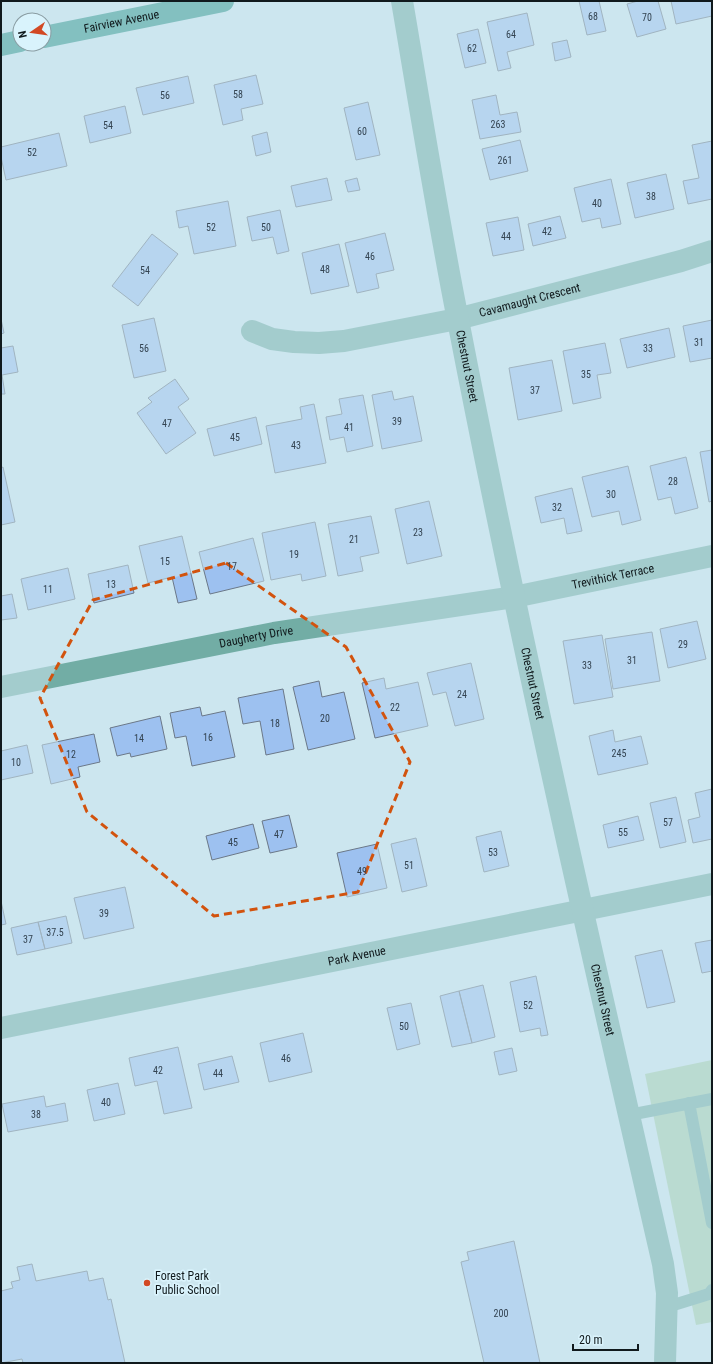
<svg xmlns="http://www.w3.org/2000/svg" width="713" height="1364" font-family="'Roboto Condensed',sans-serif">
<style>
.green{fill:#a5cead}
.building{fill:#9dc1f0;stroke:#6b7888}
.lines{fill:none;stroke-linecap:round;stroke-linejoin:round}
.service{stroke:#72ada5;stroke-width:12}
.minor{stroke:#72ada5;stroke-width:22}
.tertiary{stroke:#72ada5;stroke-width:22}
.secondary{stroke:#2a9288;stroke-width:22}
.marked{fill:none;stroke:#d2530e;stroke-width:3;stroke-dasharray:8 5;stroke-linejoin:round}
.poi-dot{fill:#d24924;stroke:#d9f3fc;stroke-width:1.5}
.labels{text-anchor:middle;stroke-width:3.5;stroke-linejoin:round;paint-order:stroke}
.number-label{font-size:10px;fill:#334351}
.street-label{font-size:12px;fill:#10191c;stroke:#d9f3fc}
.poi-label{font-size:12px;fill:#10191c;stroke:#d9f3fc;text-anchor:start}
</style>
<rect width="100%" height="100%" fill="#cce6ef"/>
<!-- green -->
<path class="green" d="M712,1060V1322L696,1325L645,1074Z"/>
<!-- building -->
<path class="building" d="M579,1H599L606,31L587,35Z
M638,1H658L666,29L637,37L627,4Z
M671,1H712V16L676,24Z
M527,13L534,45L507,52L511,68L498,71L487,22Z
M478,29L486,63L465,68L457,34Z
M567,40L571,57L555,61L552,43Z
M256,75L263,104L241,109L243,120L223,125L214,85Z
M188,76L194,103L143,115L136,88Z
M496,95L500,115L517,112L521,132L480,139L472,100Z
M368,102L380,155L356,160L344,108Z
M125,106L131,133L90,143L84,116Z
M267,132L271,152L256,156L252,136Z
M59,133L67,166L6,180L1,157V147Z
M520,140L528,171L490,180L482,149Z
M712,141V199L688,204L683,181L699,178L692,145Z
M666,174L674,209L635,218L627,183Z
M327,178L332,200L296,207L291,186Z
M357,178L360,190L348,192L345,181Z
M611,179L621,224L602,228L600,218L582,222L574,188Z
M228,201L236,246L194,254L188,226L179,228L176,211Z
M280,210L289,251L277,254L273,237L252,241L247,217Z
M560,216L566,238L533,246L528,224Z
M518,217L524,250L493,256L486,223Z
M385,233L394,270L376,274L379,288L357,293L345,243Z
M152,234L178,254L138,306L112,286Z
M339,244L349,286L311,294L302,253Z
M154,318L166,371L134,378L122,325Z
M1,319L4,333L1,334Z
M712,320V358L690,362L683,326Z
M669,328L675,357L627,368L620,339Z
M605,343L611,373L597,375L601,398L573,404L563,351Z
M13,346L18,372L2,375L5,394H1V348Z
M552,360L562,411L518,420L509,368Z
M175,379L189,399L178,407L196,433L166,454L137,413L152,402L148,398Z
M392,391L394,400L413,396L422,441L382,449L372,395Z
M363,395L373,446L347,452L344,437L330,440L326,417L342,414L339,399Z
M314,404L326,463L275,473L266,426L302,419L300,407Z
M256,417L262,444L214,456L207,429Z
M712,450V501L709,502L700,452Z
M686,457L698,508L675,514L671,497L658,500L650,466Z
M628,466L641,520L622,525L619,511L592,517L582,477Z
M3,467L15,522L1,525V468Z
M572,488L582,531L567,534L564,518L541,523L535,497Z
M429,501L442,556L407,564L395,509Z
M371,516L379,553L360,557L363,571L338,576L328,524Z
M315,522L326,576L302,581L301,574L271,580L262,533Z
M182,536L197,599L178,603L172,577L148,583L139,546Z
M253,538L264,581L210,594L199,552Z
M128,565L134,593L94,603L88,574Z
M68,568L75,599L28,610L21,579Z
M12,594L17,618L1,620V596Z
M697,621L706,659L668,668L660,629Z
M652,632L660,681L613,689L605,639Z
M602,635L613,697L574,704L563,641Z
M471,663L484,719L455,726L446,692L433,695L427,673Z
M384,678L386,689L418,682L428,726L375,738L362,683Z
M319,681L322,697L344,692L355,739L308,750L293,687Z
M283,689L294,749L266,755L260,721L243,724L238,698Z
M200,707L202,716L225,711L235,757L192,766L186,736L175,738L170,713Z
M160,716L167,749L131,757L130,753L117,756L110,728Z
M613,730L615,742L641,736L648,764L598,775L589,736Z
M94,734L100,762L78,767L80,777L51,784L42,745Z
M27,745L33,773L1,780V751Z
M712,789V839L693,843L688,820L700,817L695,793Z
M676,797L686,842L660,848L650,803Z
M289,815L297,847L270,853L262,821Z
M638,816L644,840L608,848L603,825Z
M253,824L259,848L212,860L206,836Z
M501,831L509,866L484,872L476,837Z
M416,838L427,886L402,892L391,844Z
M377,844L387,888L347,897L337,853Z
M125,887L134,928L84,939L74,898Z
M1,901L6,924L1,925Z
M66,916L72,943L45,949L38,922Z
M38,922L45,949L17,955L11,928Z
M712,940V971L702,973L695,943Z
M662,950L675,1002L647,1008L635,956Z
M536,976L548,1035L541,1036L540,1028L520,1032L510,982Z
M483,985L495,1037L472,1043L459,991Z
M459,991L472,1043L452,1047L440,996Z
M411,1003L420,1044L397,1050L387,1008Z
M303,1033L312,1072L269,1082L260,1043Z
M178,1047L192,1108L164,1114L157,1081L135,1086L129,1058Z
M512,1048L517,1071L499,1075L494,1052Z
M232,1056L239,1082L204,1090L198,1064Z
M118,1083L125,1114L94,1121L87,1090Z
M44,1096L46,1107L65,1103L68,1121L8,1132L2,1104Z
M514,1241L540,1363H484L461,1262L469,1260L467,1252Z
M32,1264L36,1281L87,1271L89,1281L103,1278L108,1300L111,1299L125,1363H23L22,1359L1,1363V1291L13,1288L11,1282L20,1280L17,1267Z"/>
<g class="lines">
<!-- service -->
<path class="service" d="M689,1103L712,1223
M629,1115L712,1099
M667,1307L709,1294L712,1290"/>
<!-- minor -->
<g class="minor">
<path id="s1" d="M252,331L272,339L294,342L319,343L344,341L457,319L681,261L712,251"/>
<path id="s2" d="M1,687L274,633L514,597L712,556"/>
<path id="s3" d="M1,1028L712,884"/>
</g>
<!-- tertiary -->
<path class="tertiary" id="s4" d="M402,1C420,107 437,214 458,320C519,636 591,950 663,1264L667,1293L665,1363"/>
<!-- secondary -->
<g class="secondary">
<path id="s5" d="M44,37L223,1"/>
<path d="M1,45L20,41"/>
</g>
</g>
<!-- marked area -->
<path d="M0 0H713V1364H0ZM226,563L346,647L410,762L358,892L214,916L87,812L40,698L93,600Z" fill="#cce6ef" fill-opacity=".55" fill-rule="evenodd"/>
<path class="marked" d="M226,563L346,647L410,762L358,892L214,916L87,812L40,698L93,600Z"/>
<!-- markers -->
<circle class="poi-dot" cx="147" cy="1283" r="4"/>
<g class="labels">
<!-- number labels -->
<g class="number-label">
<text x="593" y="20">68</text>
<text x="647" y="21">70</text>
<text x="511" y="38">64</text>
<text x="472" y="52">62</text>
<text x="238" y="98">58</text>
<text x="165" y="99">56</text>
<text x="498" y="128">263</text>
<text x="108" y="129">54</text>
<text x="362" y="135">60</text>
<text x="32" y="156">52</text>
<text x="505" y="164">261</text>
<text x="651" y="200">38</text>
<text x="597" y="207">40</text>
<text x="211" y="231">52</text>
<text x="266" y="231">50</text>
<text x="547" y="235">42</text>
<text x="506" y="240">44</text>
<text x="370" y="260">46</text>
<text x="325" y="273">48</text>
<text x="145" y="274">54</text>
<text x="699" y="346">31</text>
<text x="144" y="352">56</text>
<text x="648" y="352">33</text>
<text x="586" y="378">35</text>
<text x="535" y="394">37</text>
<text x="397" y="425">39</text>
<text x="167" y="427">47</text>
<text x="349" y="431">41</text>
<text x="235" y="441">45</text>
<text x="296" y="449">43</text>
<text x="673" y="485">28</text>
<text x="611" y="498">30</text>
<text x="557" y="511">32</text>
<text x="418" y="536">23</text>
<text x="354" y="543">21</text>
<text x="294" y="558">19</text>
<text x="165" y="565">15</text>
<text x="232" y="570">17</text>
<text x="111" y="588">13</text>
<text x="48" y="593">11</text>
<text x="683" y="648">29</text>
<text x="632" y="664">31</text>
<text x="587" y="669">33</text>
<text x="462" y="698">24</text>
<text x="395" y="711">22</text>
<text x="325" y="722">20</text>
<text x="275" y="727">18</text>
<text x="208" y="741">16</text>
<text x="139" y="742">14</text>
<text x="619" y="757">245</text>
<text x="71" y="758">12</text>
<text x="16" y="766">10</text>
<text x="668" y="826">57</text>
<text x="623" y="836">55</text>
<text x="279" y="838">47</text>
<text x="233" y="846">45</text>
<text x="493" y="856">53</text>
<text x="409" y="869">51</text>
<text x="362" y="875">49</text>
<text x="104" y="917">39</text>
<text x="55" y="936">37.5</text>
<text x="28" y="943">37</text>
<text x="528" y="1009">52</text>
<text x="404" y="1030">50</text>
<text x="286" y="1062">46</text>
<text x="158" y="1074">42</text>
<text x="218" y="1077">44</text>
<text x="106" y="1106">40</text>
<text x="36" y="1118">38</text>
<text x="501" y="1317">200</text>
</g>
<!-- street labels -->
<g class="street-label">
<text dy="4" stroke="none"><textPath href="#s5" startOffset="79">Fairview Avenue</textPath></text>
<text dy="4" stroke="none"><textPath href="#s1" startOffset="284">Cavamaught Crescent</textPath></text>
<text dy="4" stroke="none"><textPath href="#s4" startOffset="371">Chestnut Street</textPath></text>
<text dy="4" stroke="none"><textPath href="#s2" startOffset="622">Trevithick Terrace</textPath></text>
<text dy="4" stroke="none"><textPath href="#s2" startOffset="260">Daugherty Drive</textPath></text>
<text dy="4" stroke="none"><textPath href="#s4" startOffset="695">Chestnut Street</textPath></text>
<text dy="4" stroke="none"><textPath href="#s3" startOffset="363">Park Avenue</textPath></text>
<text dy="4" stroke="none"><textPath href="#s4" startOffset="1019">Chestnut Street</textPath></text>
</g>
<!-- poi labels -->
<g class="poi-label">
<text x="155" y="1280">Forest Park<tspan x="155" dy="14">Public School</tspan></text>
</g>
</g>
<!-- border -->
<rect width="713" height="1364" fill="none" stroke="#10191c" stroke-width="4"/>
<!-- north arrow -->
<g transform="translate(32 32) rotate(257)"><circle r="19" fill="#d9f3fc" stroke="#899ca2"/>
<path d="M0-3L7 15L0 10L-7 15Z" fill="#d24924"/>
<text y="-6" font-size="11" font-weight="bold" text-anchor="middle" fill="#10191c">N</text>
</g>
<!-- scale -->
<path d="M573 1344v6h65v-6" fill="none" stroke="#10191c" stroke-width="2"/>
<text x="579" y="1344" font-size="12" fill="#10191c" stroke="#d9f3fc" stroke-width="3" paint-order="stroke">20 m</text>
</svg>
